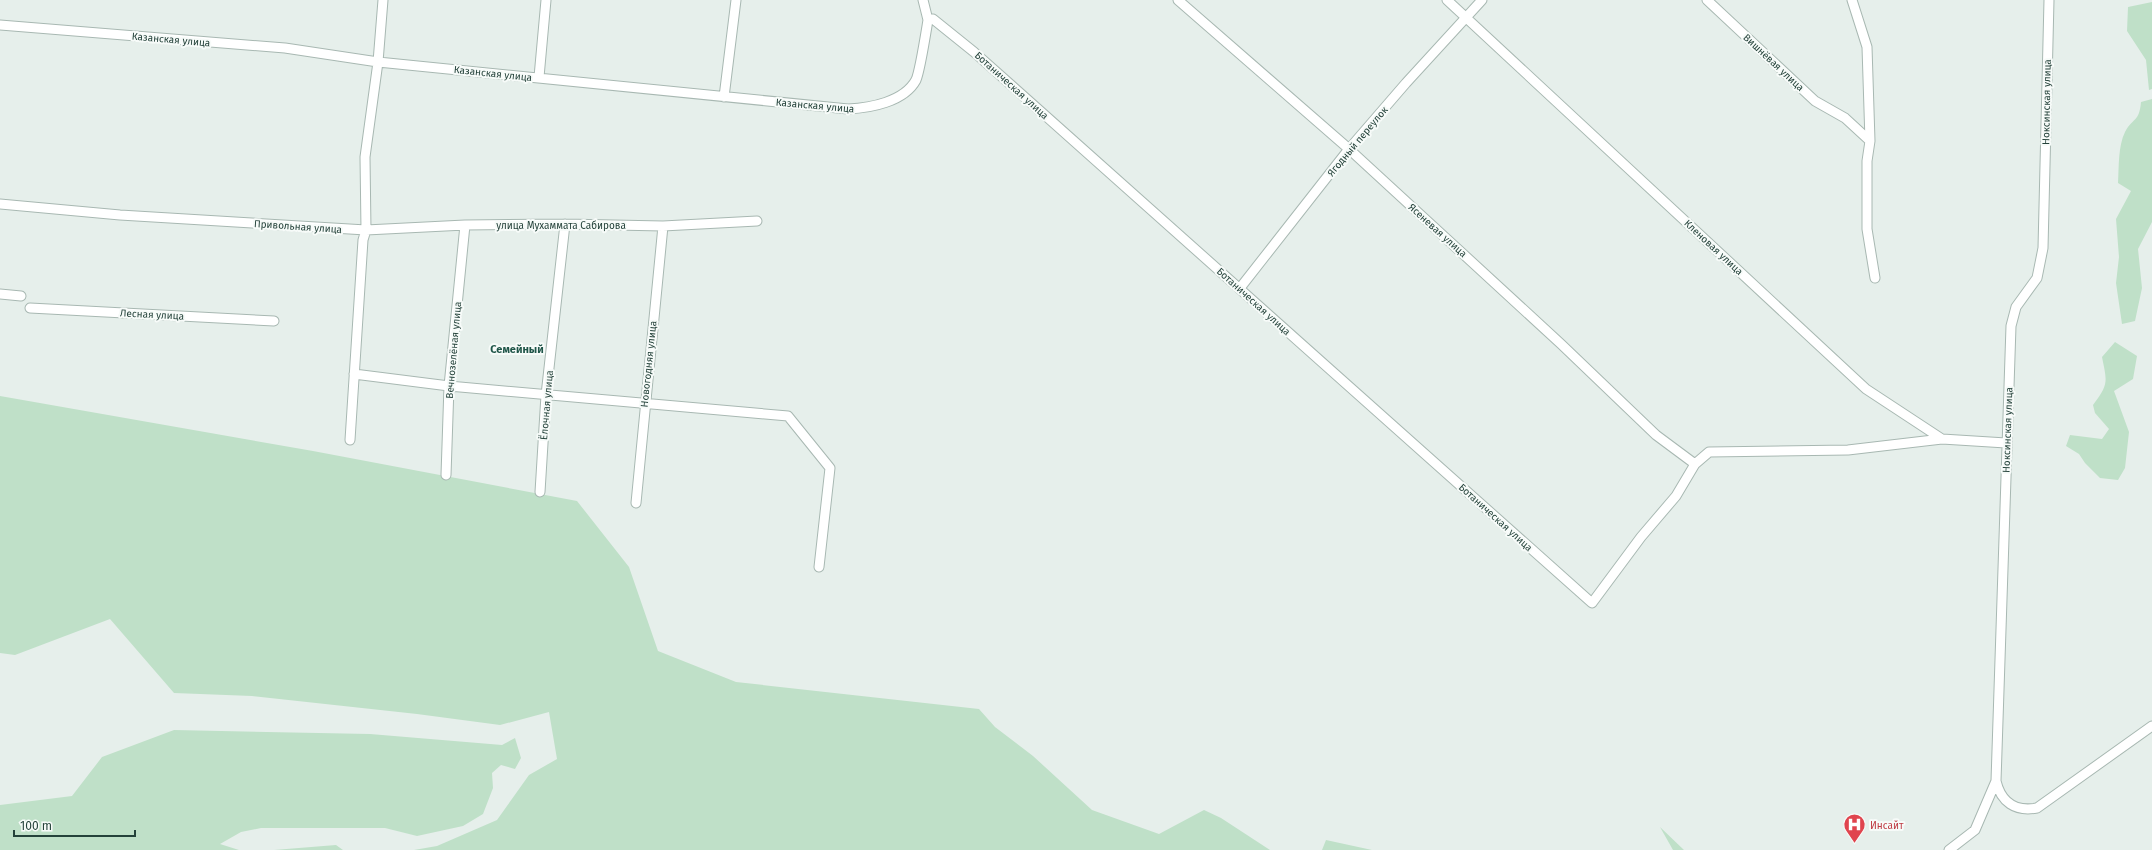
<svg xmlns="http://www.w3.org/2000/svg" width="2152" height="850" font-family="'Fira Sans',sans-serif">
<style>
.green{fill:#bfe0c8}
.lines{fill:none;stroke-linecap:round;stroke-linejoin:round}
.street-casing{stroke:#a8b8b2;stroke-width:11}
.street{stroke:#fff;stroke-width:9}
.labels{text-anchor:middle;stroke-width:4;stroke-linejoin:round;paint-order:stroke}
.street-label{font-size:10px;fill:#24423a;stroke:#f7fbf9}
.health-label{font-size:10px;fill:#be3a42;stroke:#f7fbf9;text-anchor:start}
.neighbourhood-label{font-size:11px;font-weight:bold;fill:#1f5548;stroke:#f7fbf9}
</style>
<rect width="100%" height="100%" fill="#e6efeb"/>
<!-- green -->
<path class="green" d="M2152,2V89L2149,90L2146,60L2127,31L2128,7Z
M2152,99V222L2138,249L2142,288L2135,321L2122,324L2116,283L2119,257L2116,219L2131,191L2118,183C2119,167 2118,146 2125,132C2133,117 2139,123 2141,102Z
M2115,342L2137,356L2133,379L2114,391L2129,432L2125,468L2118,480L2100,478L2085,463L2079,454L2066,446L2070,435L2102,439L2109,429L2095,413L2093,405C2109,384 2107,382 2102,357Z
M0,396L313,451L577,501L629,567L658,651L736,682L979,709L995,727L1033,756L1092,810L1159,834L1204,810L1221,818L1270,850H414L437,846L497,820L529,775L557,759L549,712L500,725L417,714L252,696L174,693L110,619L15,655L0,653Z
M174,730L370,734L502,745L515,738L521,758L515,769L501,765L492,773L493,788L483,814L463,826L417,836L385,828H261L241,832L220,844L239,850H0V805L72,796L102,757Z
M1660,827L1684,850H1673Z
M1326,840L1372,850H1322Z
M336,845L343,850H274Z"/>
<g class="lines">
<defs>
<path id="street" d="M923,0L928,20L933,19L974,52L1592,603L1641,537L1676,496L1695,464L1709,452L1848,450L1942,439
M1178,0L1349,149L1561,344L1656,435L1695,464
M1447,0L1866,389L1942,439L2006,443
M1707,0L1815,101L1845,118L1870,141L1867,161V229L1875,278
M1852,0L1867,47L1870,141
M0,25L285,48L378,62L848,109C870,108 904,102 916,80C920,71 926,32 928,20
M539,77L546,0
M724,97L736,0
M0,204L120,215L366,230L365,157L378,62L383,0
M1240,288L1349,149L1406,83L1482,0
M0,294L21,296
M30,308L274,321
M354,374L449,386L788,416L830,468L819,567
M350,440L363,240L366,230L465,225L565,224L663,226L757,221
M446,475L449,386L465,225
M540,492L546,395L565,224
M636,503L663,226
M1996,781C2001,802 2015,812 2037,808L2152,726
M1949,850L1975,830L1996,781L2011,326L2016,307L2037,278L2043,248L2049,0"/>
</defs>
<!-- street casing -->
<use href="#street" class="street-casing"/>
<!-- street -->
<use href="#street" class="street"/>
</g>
<!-- icons -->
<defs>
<symbol id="hospital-pin" viewBox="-11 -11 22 30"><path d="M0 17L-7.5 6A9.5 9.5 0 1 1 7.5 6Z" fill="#e0444e" stroke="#f7fbf9"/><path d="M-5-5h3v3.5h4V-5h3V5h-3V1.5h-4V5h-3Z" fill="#fff"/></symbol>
</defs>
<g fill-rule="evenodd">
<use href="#hospital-pin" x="1842" y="812" width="25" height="34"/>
</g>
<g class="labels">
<!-- street labels -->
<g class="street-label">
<text transform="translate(171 39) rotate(5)" y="4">Казанская улица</text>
<text transform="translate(1774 62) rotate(43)" y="4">Вишнёвая улица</text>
<text transform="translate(493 73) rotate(6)" y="4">Казанская улица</text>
<text transform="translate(1012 85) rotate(42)" y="4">Ботаническая улица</text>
<text transform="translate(2046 102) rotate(-89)" y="4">Ноксинская улица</text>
<text transform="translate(815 105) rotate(5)" y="4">Казанская улица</text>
<text transform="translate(1357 141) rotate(-50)" y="4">Ягодный переулок</text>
<text x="561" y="229">улица Мухаммата Сабирова</text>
<text transform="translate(298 226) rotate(4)" y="4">Привольная улица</text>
<text transform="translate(1438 230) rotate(42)" y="4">Ясеневая улица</text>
<text transform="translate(1714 247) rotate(43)" y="4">Кленовая улица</text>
<text transform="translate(1254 301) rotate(42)" y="4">Ботаническая улица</text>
<text transform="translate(152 314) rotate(3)" y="4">Лесная улица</text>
<text transform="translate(453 350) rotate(-85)" y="4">Вечнозелёная улица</text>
<text transform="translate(648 364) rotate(-84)" y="4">Новогодняя улица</text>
<text transform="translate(546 405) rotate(-85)" y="4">Ёлочная улица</text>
<text transform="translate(2007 430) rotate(-88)" y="4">Ноксинская улица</text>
<text transform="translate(1496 517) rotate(42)" y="4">Ботаническая улица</text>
</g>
<!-- health labels -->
<g class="health-label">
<text x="1870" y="829">Инсайт</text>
</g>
<!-- neighbourhood labels -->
<g class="neighbourhood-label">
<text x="517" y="353">Семейный</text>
</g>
</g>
<!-- scale -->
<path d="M14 830v6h121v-6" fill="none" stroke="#24423a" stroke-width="2"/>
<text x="20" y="830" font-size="12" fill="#24423a" stroke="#f7fbf9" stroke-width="3" paint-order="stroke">100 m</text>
</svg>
